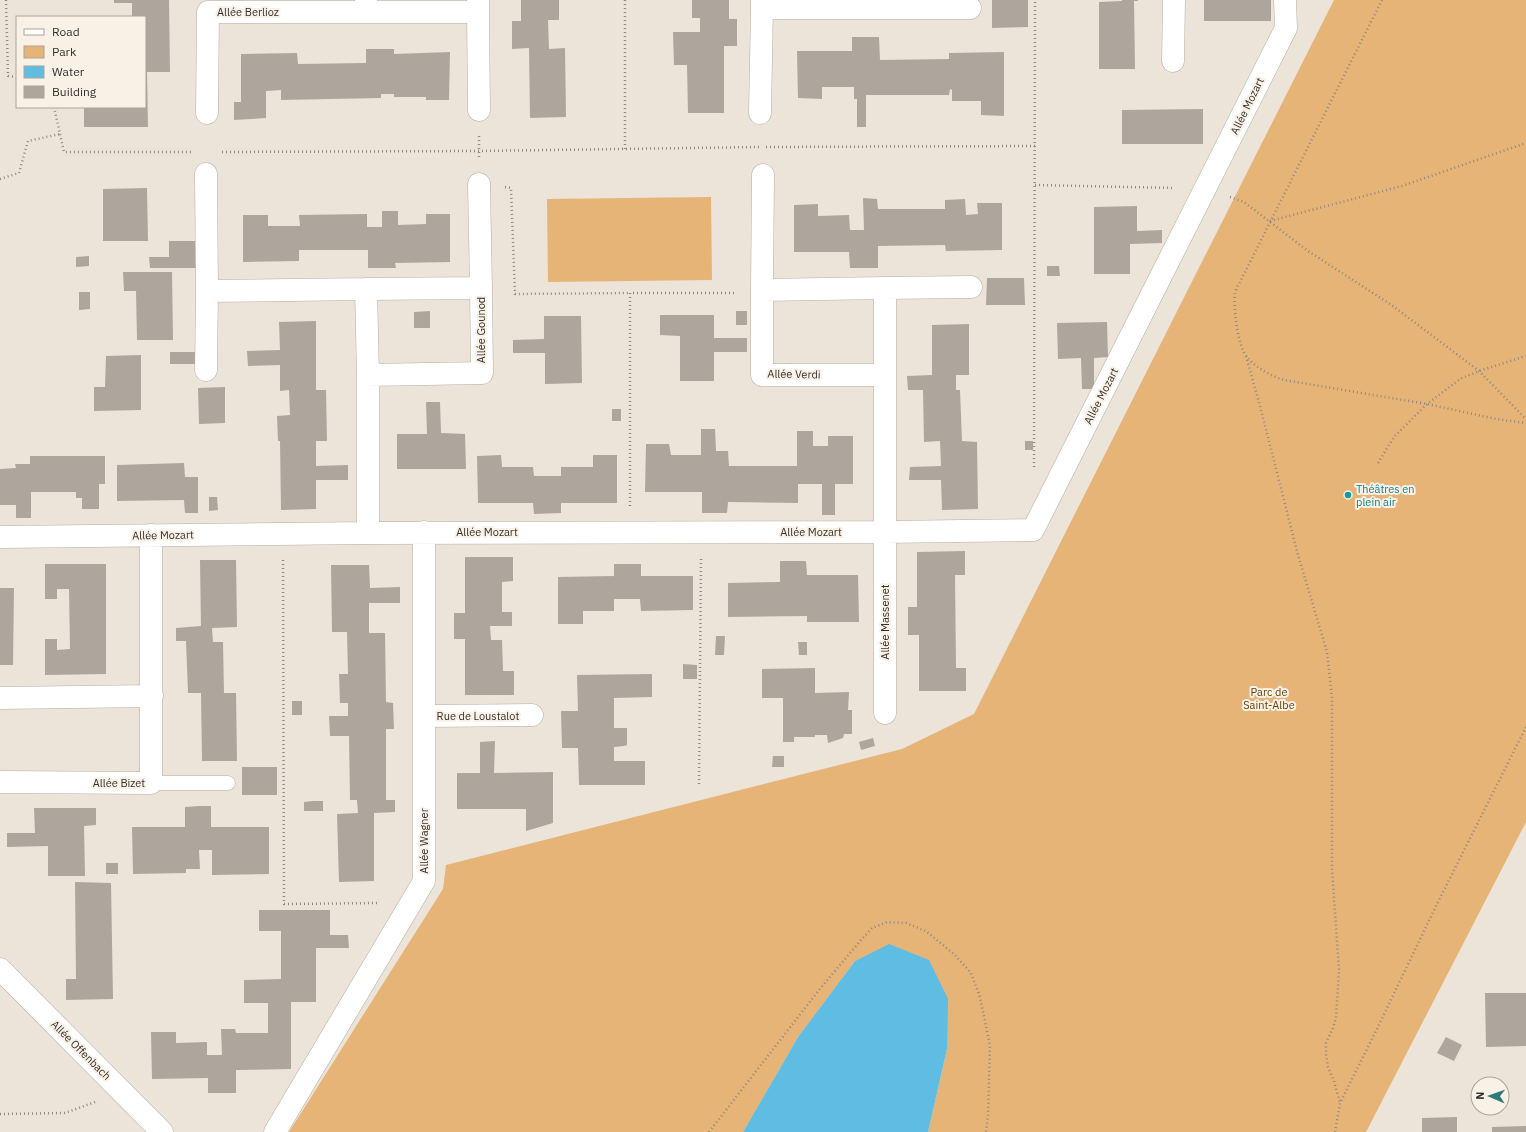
<svg xmlns="http://www.w3.org/2000/svg" width="1526" height="1132" font-family="'IBM Plex Sans',sans-serif">
<style>
.green{fill:#e5b476}
.water{fill:#5fbce3}
.building{fill:#aea69d}
.lines{fill:none;stroke-linecap:round;stroke-linejoin:round}
.lane-casing{stroke:#b5ada3;stroke-width:15}
.street-casing{stroke:#b5ada3;stroke-width:23}
.path{stroke:#908983;stroke-width:2.5;stroke-dasharray:1 3;stroke-linecap:butt}
.lane{stroke:#fff;stroke-width:14}
.street{stroke:#fff;stroke-width:22}
.culture-dot{fill:#0f9aa8;stroke:#f9f0e6;stroke-width:1.5}
.labels{text-anchor:middle;stroke-width:4;stroke-linejoin:round;paint-order:stroke}
.street-label{font-size:11px;fill:#35312e;stroke:#f9f0e6}
.culture-label{font-size:11px;fill:#0d838f;stroke:#f9f0e6;text-anchor:start}
.park-label{font-size:11px;fill:#65420d;stroke:#f9f0e6}
</style>
<rect width="100%" height="100%" fill="#ece3d9"/>
<!-- green -->
<path class="green" d="M1334,0H1526V822L1366,1132H928L947,1049L889,945L855,961L798,1037L743,1132H289L443,889L446,865L902,749L974,714Z
M711,197L712,280L548,282L547,199Z"/>
<!-- water -->
<path class="water" d="M889,944L929,960L948,999L947,1049L928,1132H743L798,1037L855,961Z"/>
<!-- building -->
<path class="building" d="M114,0H169L170,72H147L148,127H84V107H145V17H132V3H114Z
M521,0H559V20H548L549,49L565,48L566,117L530,118L529,48L512,49V21H521Z
M692,0H729V19H737V46H724V113H688L687,65H674L673,32H700V18H692Z
M992,0H1028V27L992,28Z
M1122,0H1138V1H1134L1135,69H1099V2L1122,1Z
M1204,0H1271V21H1204Z
M852,37H879L880,60L949,59V53L1004,52V116L981,115V101H952V90L950,89L949,95H866V127H857V99H854V87H822V99L798,98L797,51H852Z
M366,49H394V54L450,52L449,100H426V97H394V94H381V98L281,100V90L266,91V118L234,120V102H241V54L297,53L298,64L366,63Z
M1203,109V144H1122V110Z
M147,188L148,241H103V189Z
M863,198L877,199L878,209H945V200L965,199L966,215L978,214L977,203H1002V250L946,251L945,245L878,246V268H850L849,252H794V205L818,204V216L849,215L850,230H864Z
M1137,206V231L1162,230V243L1130,244V274H1094V207Z
M382,211H398V225L426,224V214H450V262L395,263L396,268H368V250H299V261L243,262V215H268V226H300L299,215L367,214V227H382Z
M169,241H198V268H150L149,257H169Z
M89,256V266L76,267V257Z
M1047,266H1059L1060,276H1047Z
M123,272H172L173,340H137L136,291H124Z
M987,278H1024L1025,305H986Z
M79,292H90V309L79,310Z
M430,311V328H414V312Z
M736,311H747V325H736Z
M660,315H714V338H747V352H714V381H680V336L660,335Z
M544,316H581L582,383L545,384V353H513V340L544,339Z
M316,321V390H326L327,441H316V466L348,465V480H316V509L281,510L280,441H278L277,416L290,415L289,390L280,391V365L248,366L247,351L280,350L279,322Z
M1107,322L1108,357L1094,358V389H1082L1081,358L1058,359L1057,323Z
M969,324V375H956V390H960L962,441L977,442L978,509L942,510L941,480H909L910,467L941,466L940,441L924,442L923,390H908L907,376L932,375V325Z
M170,352H199V364H170Z
M141,355V410L94,411V387H105L106,356Z
M225,387V423L199,424L198,388Z
M426,402H440L441,433L465,434L466,469H397V434H427Z
M612,409H621V421H612Z
M701,429H715L716,451H728L729,466H797V431H813V446H828V436H853V484H835V515H822V484H798V503L728,502L727,513H702V492H645L646,444H669L671,455H701Z
M1025,441H1033V450H1025Z
M501,455L502,467H533L534,476H561V467H593V455H617V503H561V513L534,514L533,503H478L477,456Z
M30,456H105V484H99V509H82V498H76V492H31V518H16V505H0V469L16,468L15,464H30Z
M184,463L185,477H198V513H185L184,500L117,501V465Z
M209,497H217L218,510L209,511Z
M965,551V575H955L956,668H966V691H919V635H908V607H917V552Z
M465,557H513V581L502,582V612H512V626H490L491,640H502L503,671H514V695H465V639H454V613H465Z
M200,560H236L237,627L212,628L213,642H223L224,693H236L237,761H202L201,693H188L186,641H176V628L201,626Z
M780,561H806L807,575H858L859,622H807V616L728,617V583L780,582Z
M45,564H106V674L45,675V639H57V650L70,649L69,589H57V599H45Z
M614,564H641V576H693V610L641,611L640,599H614V611H583V624H558V577L614,576Z
M331,565H369L370,588L400,587V603H369V633H385L386,702L393,703L394,729H386V800H395V812L374,813V881L339,882L337,814L358,813L357,800H350L349,736H330L329,716H348V703H340L339,674H348L347,632H332Z
M0,588H14L13,665H0Z
M716,636H725L724,655H715Z
M798,642H807V655H799Z
M683,664L697,665V679H683Z
M815,668V693L849,692L848,710H852V734H844L843,738L828,743L827,735H815V737H794V742H783V698H762V669Z
M652,674V697L614,698V728H627V745L624,746L614,747V761H645V785H579L578,748H562L561,711H578L577,675Z
M292,701H302V715H292Z
M873,738L875,746L861,750L859,742Z
M495,741L494,773L553,772V823L526,831V809H457V773H480V742Z
M773,756H784V767H772Z
M242,767H277V795H242Z
M313,801H323V811H304V802Z
M199,806H211V827H269V874L212,875V850H199L200,869H186V873L133,874L132,827H185V807Z
M34,808H96V825L84,826L85,876H48V846L7,847V833H35Z
M106,863H118V874H106Z
M75,882L111,883L113,999L66,1000V979H76Z
M259,910H330V935H348L349,948H316V1002H291V1069L236,1070V1093H208V1078L152,1079L151,1032H176V1043L207,1042V1055H222L221,1029H235L236,1033H268V1003H244V980L281,979V931H259Z
M1485,993H1526V1046L1486,1047Z
M1446,1037L1462,1045L1454,1061L1437,1053Z
M1457,1117V1132H1422V1118Z
M1526,1126V1132H1492V1127Z"/>
<g class="lines">
<defs>
<path id="lane" d="M151,783H228"/>
<path id="street" d="M366,0V12H478V0
M762,0V8H891V0
M891,8H970
M478,12L479,110
M1173,61L1174,0
M207,113L208,12H366
M760,113L762,8
M206,174L207,291L366,289
M763,175L762,290L885,288V713
M479,184L481,288
M885,288L971,287
M762,290V375H885
M206,370L207,291
M368,533V375L366,289L481,288L482,373L368,375
M0,537L368,533L885,532L1033,530L1286,28L1285,0
M0,698L152,696
M424,716L532,715
M0,782L151,783V535
M0,969L162,1132
M275,1132L424,881V532"/>
</defs>
<!-- lane casing -->
<use href="#lane" class="lane-casing"/>
<!-- street casing -->
<use href="#street" class="street-casing"/>
<!-- path -->
<path class="path" d="M6,0L8,76L17,77
M1382,0L1240,282C1238,285 1236,289 1235,293C1233,306 1238,348 1247,357C1256,368 1271,376 1284,380L1427,404L1496,419L1526,423
M54,107L64,152H191
M479,136V157
M766,147L1035,146
M625,149V0
M222,152L479,151L759,147
M0,179L19,173L28,141L60,134
M1035,185L1174,188
M505,187L511,188L515,294L630,293
M1230,197L1244,202L1308,251L1393,306L1479,371L1526,419
M1270,221L1402,186L1526,143
M1246,356L1260,406L1298,555L1327,652L1332,697V869L1339,970L1336,1018L1333,1028L1326,1043V1054L1328,1067L1334,1081L1340,1103
M1378,463L1394,437L1427,404L1460,379L1479,371L1526,356
M1034,467L1035,0
M630,506V293H735
M283,560L284,904L379,903
M699,784L701,559
M0,1114L65,1113L95,1102
M709,1132L819,990L861,940L872,928L887,922L906,923L926,931L955,955L971,973L980,997L990,1046L988,1115L986,1132
M1335,1132L1340,1103L1374,1035L1437,904L1526,727"/>
<!-- lane -->
<use href="#lane" class="lane"/>
<!-- street -->
<use href="#street" class="street"/>
</g>
<!-- markers -->
<circle class="culture-dot" cx="1348" cy="495" r="4"/>
<g class="labels">
<!-- street labels -->
<g class="street-label">
<text x="248" y="16">Allée Berlioz</text>
<text transform="translate(1247 106) rotate(-64)" y="4">Allée Mozart</text>
<text transform="translate(481 330) rotate(-90)" y="4">Allée Gounod</text>
<text transform="translate(794 374) rotate(1)" y="4">Allée Verdi</text>
<text transform="translate(1101 396) rotate(-63)" y="4">Allée Mozart</text>
<text x="487" y="536">Allée Mozart</text>
<text x="811" y="536">Allée Mozart</text>
<text transform="translate(163 535) rotate(-1)" y="4">Allée Mozart</text>
<text transform="translate(885 622) rotate(-90)" y="4">Allée Massenet</text>
<text x="478" y="720">Rue de Loustalot</text>
<text x="119" y="787">Allée Bizet</text>
<text transform="translate(424 841) rotate(-90)" y="4">Allée Wagner</text>
<text transform="translate(81 1050) rotate(45)" y="4">Allée Offenbach</text>
</g>
<!-- culture labels -->
<g class="culture-label">
<text x="1356" y="493">Théâtres en<tspan x="1356" dy="13">plein air</tspan></text>
</g>
<!-- park labels -->
<g class="park-label">
<text x="1269" y="696">Parc de<tspan x="1269" dy="13">Saint-Albe</tspan></text>
</g>
</g>
<!-- legend -->
<rect x="16" y="16" width="130" height="92" fill="#f9f0e6" stroke="#aba49c"/>
<rect x="24" y="29" width="20" height="6" fill="#ffffff" stroke="#aba49c"/>
<text x="52" y="36" font-size="12" fill="#35312e">Road</text>
<rect x="24" y="46" width="20" height="12" fill="#e5b476" stroke="#aba49c"/>
<text x="52" y="56" font-size="12" fill="#35312e">Park</text>
<rect x="24" y="66" width="20" height="12" fill="#5fbce3" stroke="#aba49c"/>
<text x="52" y="76" font-size="12" fill="#35312e">Water</text>
<rect x="24" y="86" width="20" height="12" fill="#aea69d" stroke="#aba49c"/>
<text x="52" y="96" font-size="12" fill="#35312e">Building</text>
<!-- north arrow -->
<g transform="translate(1490 1096) rotate(272)"><circle r="19" fill="#f9f0e6" stroke="#aba49c"/>
<path d="M0-3L7 15L0 10L-7 15Z" fill="#2f797d"/>
<text y="-6" font-size="11" font-weight="bold" text-anchor="middle" fill="#35312e">N</text>
</g>
</svg>
